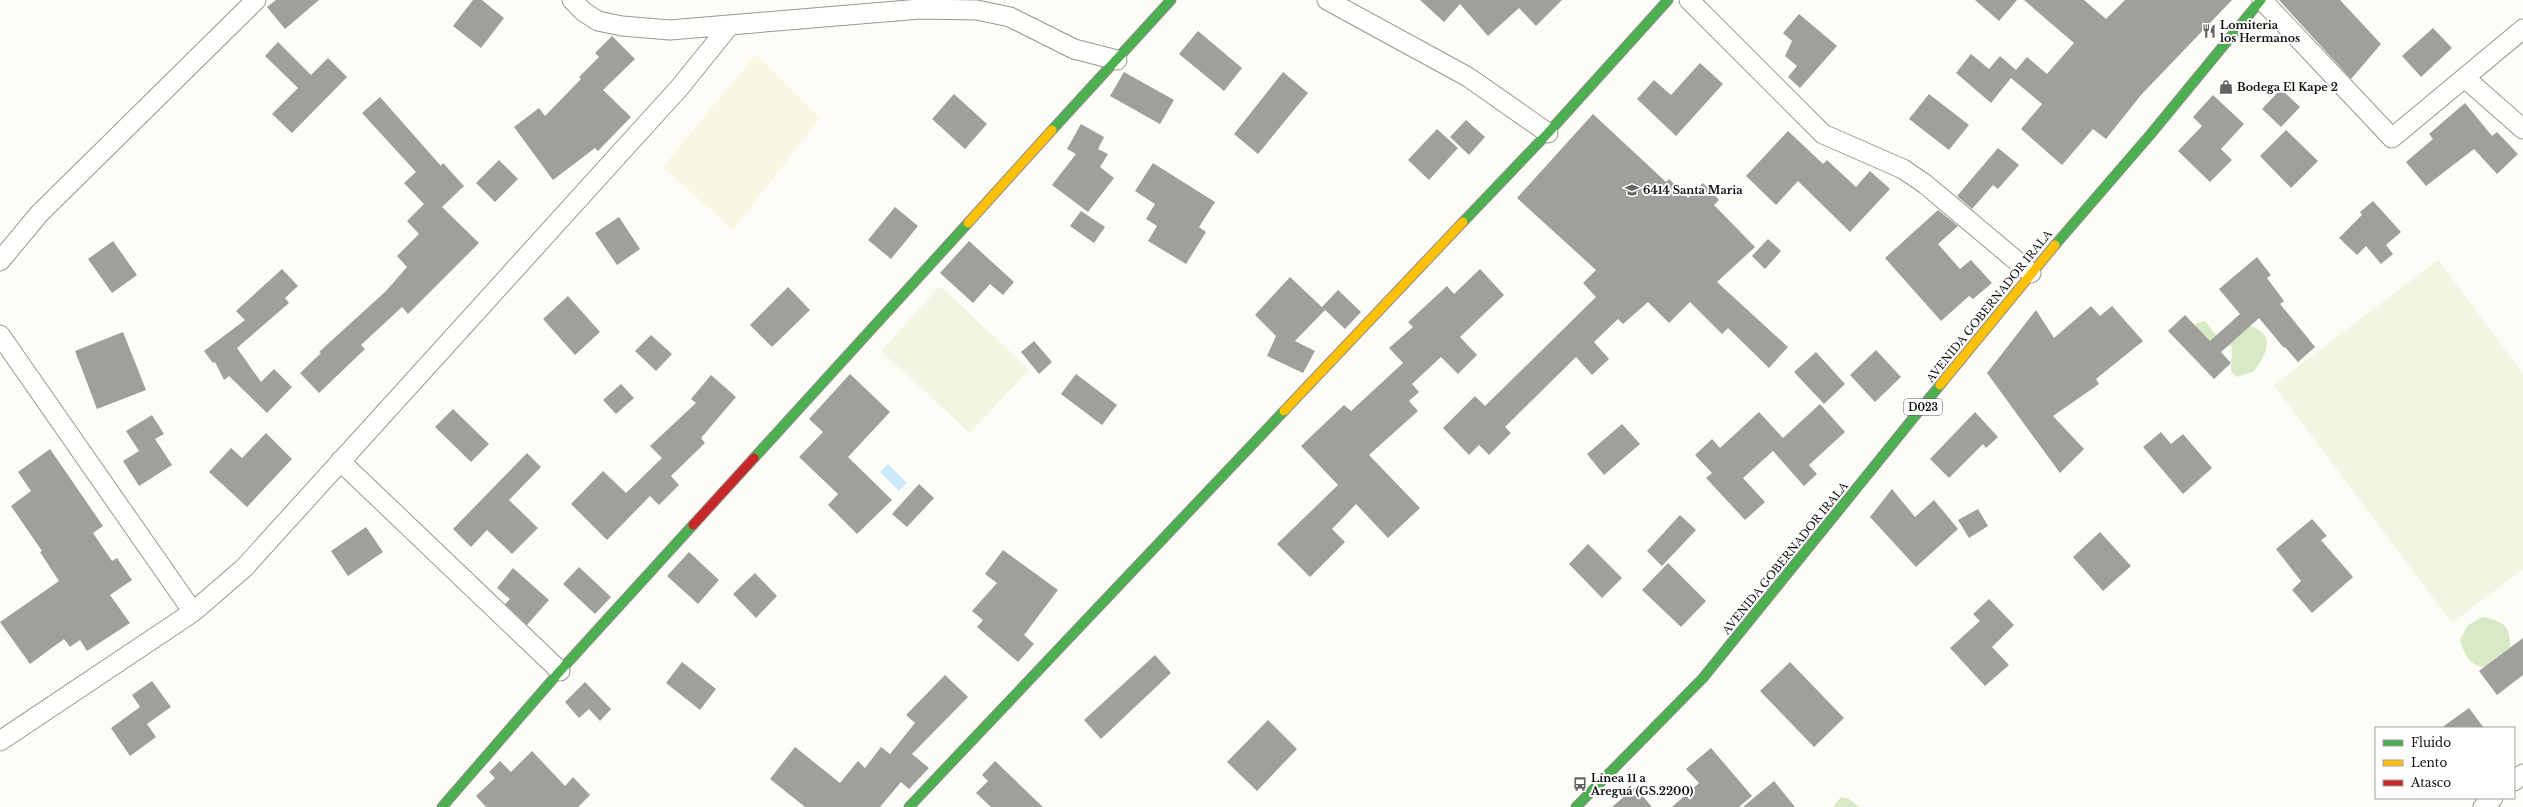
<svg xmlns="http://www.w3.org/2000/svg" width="2523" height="807" font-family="'Libre Baskerville',serif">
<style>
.farmland{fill:#f9f7e4}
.forest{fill:#d8eac5}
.pitch{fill:#f0f6e1}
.water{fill:#cde8f7}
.building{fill:#a19f9c}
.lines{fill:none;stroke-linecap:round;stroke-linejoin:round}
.street-casing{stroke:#979795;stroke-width:21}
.fast-casing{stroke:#8e8d8b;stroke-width:11}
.slow-casing{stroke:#8e8d8b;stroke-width:11}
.jam-casing{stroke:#8e8d8b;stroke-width:11}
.street{stroke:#fffffe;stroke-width:19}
.fast{stroke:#4caf50;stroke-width:9}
.slow{stroke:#ffc107;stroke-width:9}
.jam{stroke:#c62828;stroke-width:9}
.labels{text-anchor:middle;stroke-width:4;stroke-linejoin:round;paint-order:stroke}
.shield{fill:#fff;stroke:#585858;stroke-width:1}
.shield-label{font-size:10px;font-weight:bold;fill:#111}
.poi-label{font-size:11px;font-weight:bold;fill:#111;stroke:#fff;text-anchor:start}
.street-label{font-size:11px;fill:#111;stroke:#fff}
</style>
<rect width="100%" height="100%" fill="#fdfcf7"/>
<!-- farmland -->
<path class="farmland" d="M756,54L820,118L733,230L663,167Z"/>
<!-- forest -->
<path class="forest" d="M2205,321L2216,335L2225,336L2247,325C2277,333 2268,352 2254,371L2237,377L2231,371L2232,346L2223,345L2216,350L2192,330L2197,323Z
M2483,617C2507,622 2511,628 2510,652L2495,669C2472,667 2467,662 2460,640L2468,625Z
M1841,797L1849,799L1859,807H1833Z"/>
<!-- pitch -->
<path class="pitch" d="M2438,260L2523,374V569L2452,623L2274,385Z
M940,286L1029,369L970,433L881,351Z"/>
<!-- water -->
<path class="water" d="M888,464L907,483L899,491L880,472Z"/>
<!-- building -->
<path class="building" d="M276,0H319L285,29L267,7Z
M473,0H482L504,18L481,48L453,26Z
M1420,0H1562L1536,26L1519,8L1488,36L1460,4L1444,22Z
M1975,0H2017L1999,21Z
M2024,0H2084L2106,19L2125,0H2232L2141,95L2106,139L2093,129L2062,165L2021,129L2042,104L2011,78L1991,103L1956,73L1971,54L1989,69L2000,56L2016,70L2027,57L2047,74L2074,43Z
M2279,0H2340L2381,44L2351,79Z
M1799,14L1837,46L1800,88L1788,77L1797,66L1785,56L1792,41L1783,33Z
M2433,28L2452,48L2421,77L2402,56Z
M1198,31L1242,68L1224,91L1179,54Z
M612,36L635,59L603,90L631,117L598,151L595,148L553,180L514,127L539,108L545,116L581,79L579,77L599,57L595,53Z
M278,42L311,75L328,58L347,77L292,133L272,114L298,88L265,56Z
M1700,63L1723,84L1676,136L1637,99L1654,80L1671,95Z
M1124,72L1174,100L1160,124L1110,96Z
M1283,72L1308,93L1258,154L1234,134Z
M2281,89L2300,107L2281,127L2262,109Z
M954,94L987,124L965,149L932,119Z
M1929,94L1969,125L1949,150L1909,119Z
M2213,95L2244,124L2221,149L2232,160L2210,182L2178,151L2202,126L2193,117Z
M380,97L441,166L443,163L464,186L442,207L479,243L408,314L402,307L361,345L365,349L319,393L300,373L321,353L319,352L386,291L407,267L397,256L419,234L407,221L424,204L404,183L416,172L362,113Z
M2465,103L2492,136L2497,132L2518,154L2497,174L2474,149L2426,186L2406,162L2433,139L2429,134Z
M1593,114L1666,182L1669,179L1688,198L1703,183L1719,200L1714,205L1755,247L1717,282L1788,347L1769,368L1728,328L1722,334L1690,302L1669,323L1648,302L1623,324L1618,319L1594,342L1609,359L1592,375L1576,357L1505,427L1511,433L1489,455L1479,445L1469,455L1443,428L1475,396L1485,406L1596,297L1583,283L1596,270L1517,198Z
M1466,120L1485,137L1469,155L1450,137Z
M1081,124L1104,137L1098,149L1108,154L1100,167L1114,178L1088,212L1052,185L1076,154L1067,149Z
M1437,129L1458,148L1429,180L1408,160Z
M2286,130L2318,161L2291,188L2260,156Z
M1788,131L1823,164L1827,160L1856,187L1870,171L1890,189L1850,232L1798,181L1776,205L1746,176Z
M1998,148L2019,165L1998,189L1993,185L1972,209L1957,196Z
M499,160L518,179L495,202L476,183Z
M1153,163L1215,202L1199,227L1206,232L1186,264L1148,241L1157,226L1146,219L1155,204L1135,191Z
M2373,201L2401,232L2386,245L2393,254L2381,264L2366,246L2357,255L2339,238L2362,215L2360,212Z
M895,207L918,226L891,259L868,240Z
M1938,210L1958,226L1938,244L1960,269L1971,260L1992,283L1973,299L1969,296L1941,321L1885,258Z
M1081,211L1105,227L1094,243L1070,226Z
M619,217L640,249L617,265L595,233Z
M1768,239L1781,251L1765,269L1752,256Z
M113,241L137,275L112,293L88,259Z
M969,241L1014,282L1003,295L990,284L973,303L940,273Z
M2257,257L2271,275L2267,278L2284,301L2280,304L2315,347L2298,362L2285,347L2284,348L2259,318L2221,352L2231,363L2214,379L2168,331L2185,315L2210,341L2240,314L2219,289Z
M282,269L298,286L285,298L289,303L237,348L261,382L274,369L292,387L267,413L229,376L224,380L215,362L213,363L204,351L245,320L236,311Z
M1480,269L1504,295L1460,337L1477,355L1458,374L1441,357L1412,384L1419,392L1409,401L1418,411L1369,455L1420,508L1388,538L1356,504L1332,529L1345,542L1310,577L1277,544L1338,485L1301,446L1344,405L1351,411L1403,363L1389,348L1413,327L1408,322L1447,286L1454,294Z
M1290,277L1325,310L1295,341L1315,351L1303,373L1267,356L1276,336L1255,315Z
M788,287L810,310L772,347L750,325Z
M1338,290L1361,312L1345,329L1322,307Z
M568,296L600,332L575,355L543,319Z
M2091,306L2100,316L2112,306L2143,341L2096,379L2099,384L2053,416L2084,449L2060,473L1987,373L2036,310L2054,338Z
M123,332L146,390L97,409L75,351Z
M651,335L672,354L656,371L635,351Z
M1034,341L1052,362L1039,374L1021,352Z
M1876,350L1901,377L1875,402L1850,375Z
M1816,352L1845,384L1824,404L1794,372Z
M850,374L890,412L848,457L892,500L857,534L828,505L838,494L799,457L823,432L809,419Z
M1076,374L1117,405L1102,425L1061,394Z
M711,375L736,397L701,438L705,443L671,476L679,485L659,505L650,496L607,540L571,504L603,471L626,493L662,458L650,446L696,403L691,399Z
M621,384L634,398L616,414L603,400Z
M1820,404L1845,432L1809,465L1817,474L1804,486L1773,451L1743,478L1765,502L1745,520L1706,478L1712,473L1695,455L1712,439L1720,448L1759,412L1783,438Z
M453,409L489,444L471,462L435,427Z
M1975,412L1998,437L1986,448L1983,444L1949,478L1930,459Z
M152,415L164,434L155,439L172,465L139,486L123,461L139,451L126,431Z
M1622,424L1640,444L1604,475L1587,454Z
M2161,432L2171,444L2183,434L2212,468L2183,494L2143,447Z
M266,433L292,459L247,507L209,472L231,448L242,458Z
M50,449L103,526L93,533L112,561L117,558L132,580L110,595L130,623L87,651L80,640L70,647L64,639L30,664L0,622L59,581L40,552L42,551L11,506L31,491L18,472Z
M527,453L541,467L509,500L538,528L512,554L487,530L471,547L453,529Z
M919,484L934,498L907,527L892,514Z
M1892,489L1915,517L1934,500L1958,529L1916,567L1870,517Z
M1978,509L1988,526L1969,538L1958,520Z
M1680,515L1696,530L1662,566L1647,551Z
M2312,519L2327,536L2321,540L2353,577L2312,613L2292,590L2301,581L2276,549Z
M366,527L383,552L348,576L331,551Z
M2100,532L2131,566L2103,591L2073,557Z
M1588,544L1622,578L1602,598L1569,564Z
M1003,550L1058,590L1024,635L1034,644L1018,662L977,627L983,620L972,611L997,583L985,574Z
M689,552L719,580L698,604L667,576Z
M1668,563L1706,601L1681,627L1642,590Z
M579,567L611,597L595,614L563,584Z
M513,568L549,600L527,625L505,604L510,599L497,588Z
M755,573L777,596L756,618L733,594Z
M1989,599L2014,625L1992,647L2009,665L1985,686L1950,648L1980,621L1973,614Z
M2523,638V675L2497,695L2479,671Z
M1155,655L1171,673L1101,739L1084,720Z
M682,662L716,689L700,710L666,683Z
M1790,662L1844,718L1814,747L1760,691Z
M945,675L968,697L912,754L929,768L909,789L901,782L880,807H805L770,779L795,747L840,783L858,761L865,768L881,747L890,754L915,723L906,715Z
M152,681L171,707L147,724L156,737L130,756L111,728L140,707L132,695Z
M585,682L611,709L600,721L589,709L579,718L565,702Z
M2469,708L2484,728H2441Z
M1268,720L1297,749L1257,791L1227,762Z
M1711,748L1752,796L1739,807H1672L1699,783L1686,769Z
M532,751L565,786L573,777L590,795L578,807H486L476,796L495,778L489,772L500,761L511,772Z
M995,761L1043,807H991L976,793L988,781L982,775Z
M1774,781L1795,807H1743Z
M1635,787L1652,807H1612Z"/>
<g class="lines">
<defs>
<path id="street" d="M572,0L584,12L598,21L622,26L670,30L920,9L977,10L1010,17L1074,49L1117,60
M1327,0L1468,77L1548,133
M1689,0L1823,134L1903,169L1925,184L2031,273
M2262,0L2392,138L2523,29
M2465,78L2523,129
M0,261L39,214L256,0
M0,335L193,612
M340,461L560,671
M0,741L193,612L244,568L680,87L730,25
M2514,781L2523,774
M2483,807L2493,798"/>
<path id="fast" d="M1052,130L1171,0
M1463,222L1548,133L1668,0
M2055,245L2150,135L2261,0
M754,458L968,223
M442,807L560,671L693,525
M909,807L1284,411
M1576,807L1703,678L1940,385"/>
<path id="slow" d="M968,223L1052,130
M1940,385L2055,245
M1284,411L1463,222"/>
<path id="jam" d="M693,525L754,458"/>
</defs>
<!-- street casing -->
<use href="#street" class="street-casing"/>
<!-- fast casing -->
<use href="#fast" class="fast-casing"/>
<!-- slow casing -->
<use href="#slow" class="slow-casing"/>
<!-- jam casing -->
<use href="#jam" class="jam-casing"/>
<!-- street -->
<use href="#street" class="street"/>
<!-- fast -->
<use href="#fast" class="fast"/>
<!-- slow -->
<use href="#slow" class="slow"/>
<!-- jam -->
<use href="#jam" class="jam"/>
</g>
<!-- icons -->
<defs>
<symbol id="restaurant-bare" viewBox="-9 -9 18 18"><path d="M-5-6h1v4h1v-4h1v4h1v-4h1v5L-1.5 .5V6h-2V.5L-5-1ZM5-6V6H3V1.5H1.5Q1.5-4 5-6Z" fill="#646362" stroke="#fff" stroke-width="2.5" paint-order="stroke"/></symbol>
<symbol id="shop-bare" viewBox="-9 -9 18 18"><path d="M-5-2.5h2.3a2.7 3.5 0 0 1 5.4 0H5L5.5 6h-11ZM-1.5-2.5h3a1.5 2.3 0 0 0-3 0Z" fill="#646362" stroke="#fff" stroke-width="2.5" paint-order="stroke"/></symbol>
<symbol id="school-bare" viewBox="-9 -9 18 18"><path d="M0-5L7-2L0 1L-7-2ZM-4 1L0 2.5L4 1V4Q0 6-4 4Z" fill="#646362" stroke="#fff" stroke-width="2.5" paint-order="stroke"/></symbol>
<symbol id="bus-bare" viewBox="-9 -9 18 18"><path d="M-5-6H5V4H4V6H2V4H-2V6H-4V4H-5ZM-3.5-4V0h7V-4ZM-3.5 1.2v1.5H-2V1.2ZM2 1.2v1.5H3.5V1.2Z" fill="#646362" stroke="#fff" stroke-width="2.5" paint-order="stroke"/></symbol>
</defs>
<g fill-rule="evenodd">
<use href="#restaurant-bare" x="2199" y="21" width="20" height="20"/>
<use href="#shop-bare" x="2216" y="77" width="20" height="20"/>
<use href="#school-bare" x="1622" y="180" width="20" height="20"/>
<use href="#bus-bare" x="1570" y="774" width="20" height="20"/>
</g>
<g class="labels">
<!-- shield labels -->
<rect class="shield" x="1904" y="399" width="38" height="16" rx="3"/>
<g class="shield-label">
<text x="1923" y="411">D023</text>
</g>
<!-- poi labels -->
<g class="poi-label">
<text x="2220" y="29">Lomiteria<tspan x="2220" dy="13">los Hermanos</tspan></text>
<text x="2237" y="91">Bodega El Kape 2</text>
<text x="1643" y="194">6414 Santa Maria</text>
<text x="1591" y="782">Línea 11 a<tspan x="1591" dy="13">Areguá (GS.2200)</tspan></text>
</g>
<!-- street labels -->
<g class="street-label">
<text transform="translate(1989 306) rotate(-51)" y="4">AVENIDA GOBERNADOR IRALA</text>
<text transform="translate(1785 558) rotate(-51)" y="4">AVENIDA GOBERNADOR IRALA</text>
</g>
</g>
<!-- legend -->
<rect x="2375" y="727" width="140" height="72" fill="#ffffff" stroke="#a0a0a0"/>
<rect x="2383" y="740" width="20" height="6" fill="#4caf50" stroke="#a0a0a0"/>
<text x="2411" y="747" font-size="12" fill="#111111">Fluido</text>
<rect x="2383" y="760" width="20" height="6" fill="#ffc107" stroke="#a0a0a0"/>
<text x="2411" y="767" font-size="12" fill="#111111">Lento</text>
<rect x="2383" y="780" width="20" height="6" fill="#c62828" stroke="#a0a0a0"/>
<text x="2411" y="787" font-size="12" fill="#111111">Atasco</text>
</svg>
